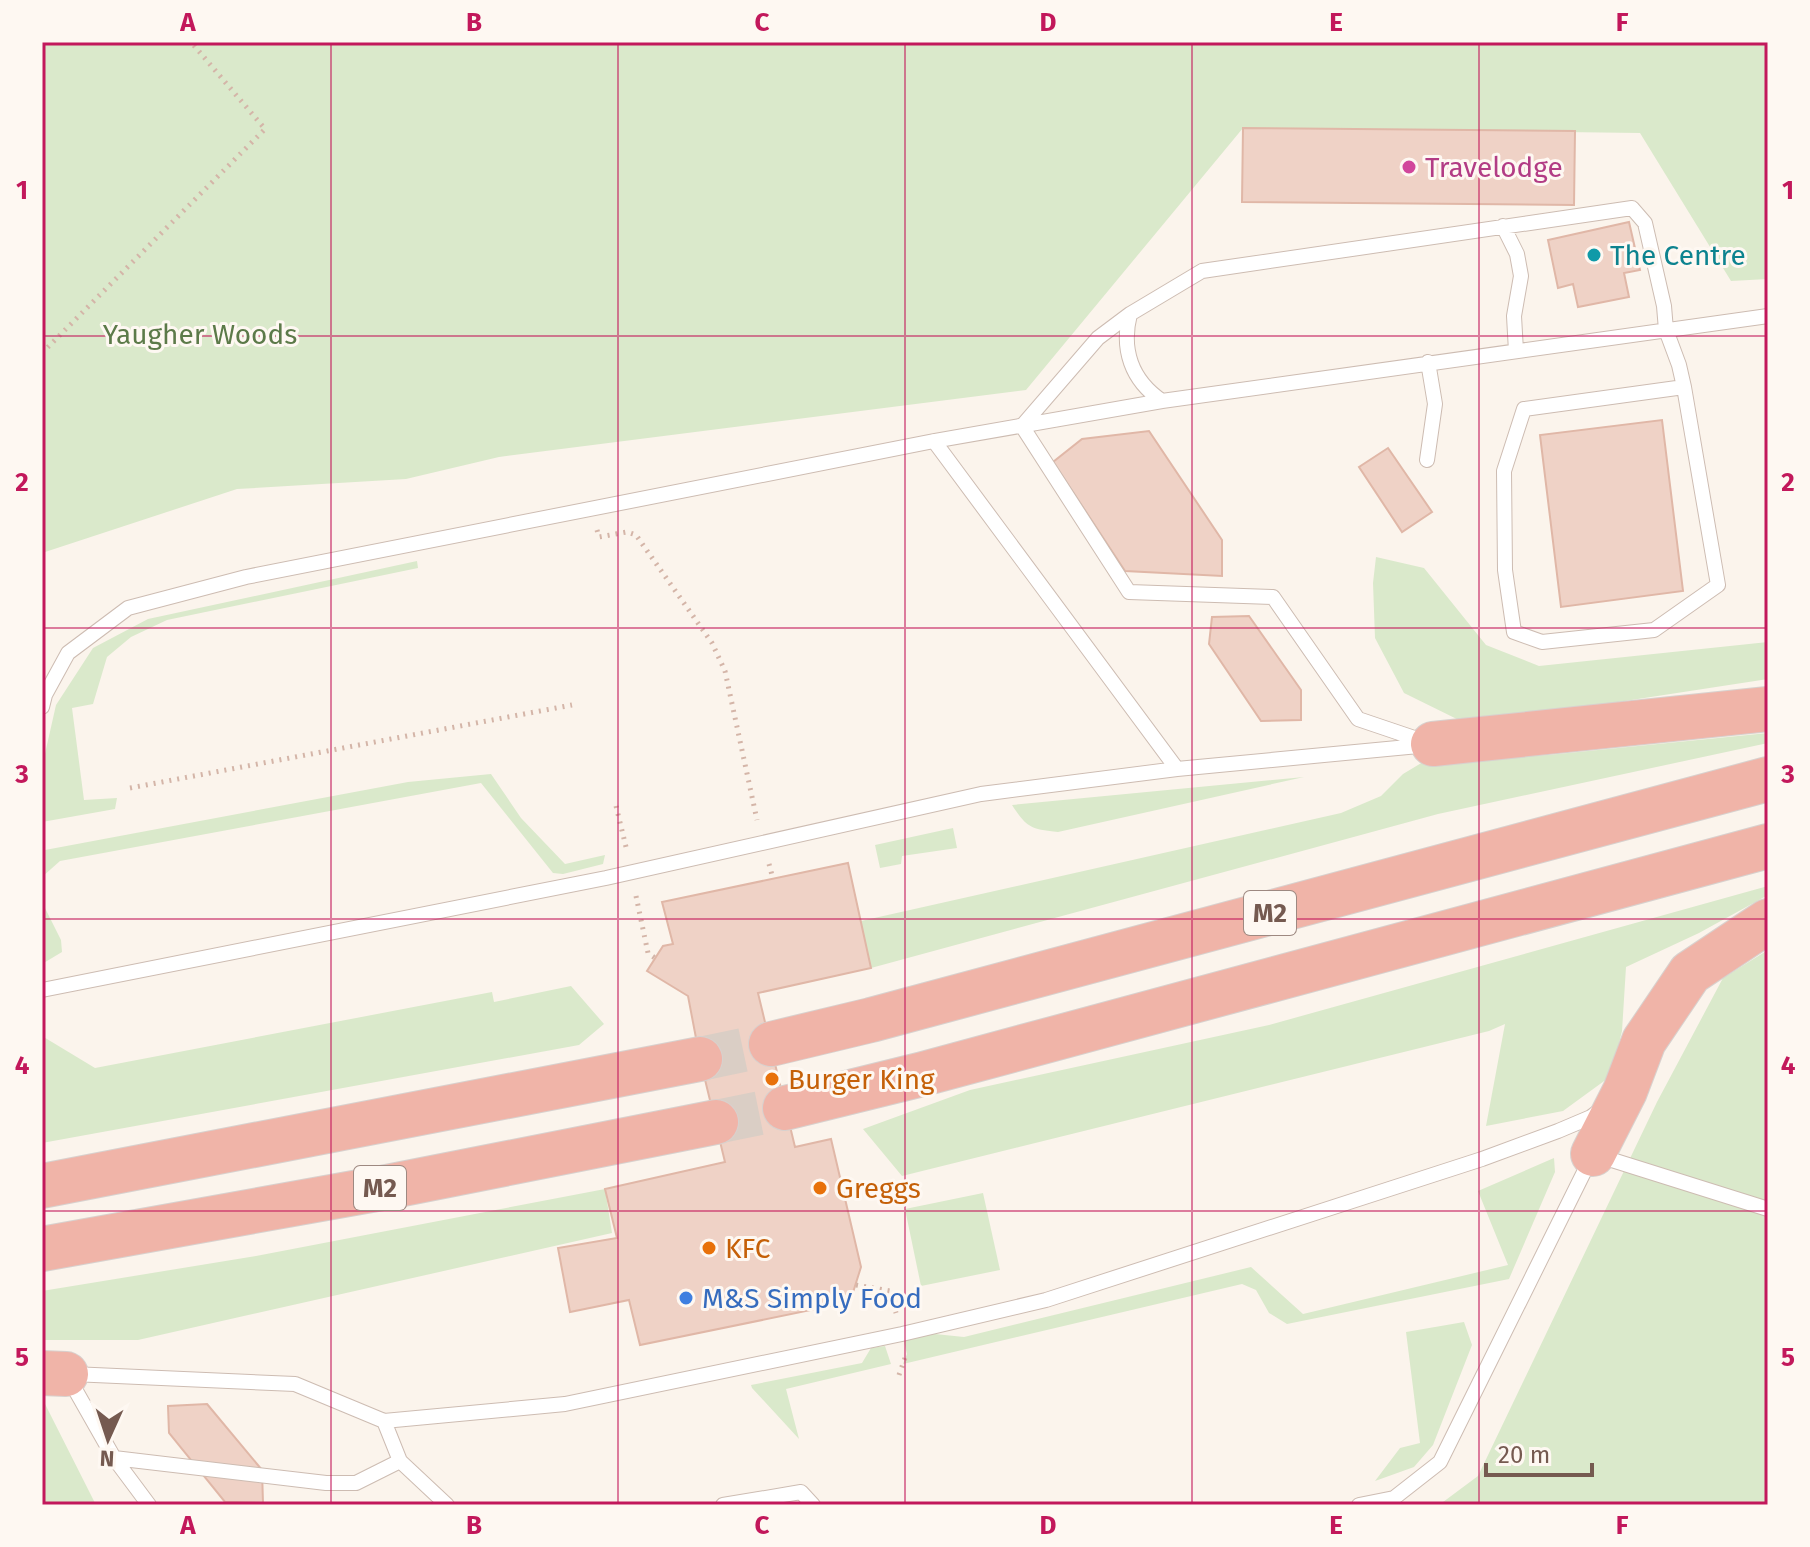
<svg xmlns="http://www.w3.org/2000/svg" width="1810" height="1547" font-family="'Fira Sans',sans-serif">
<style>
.green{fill:#dae9cb}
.building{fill:#efd2c6;stroke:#e0b7a7;stroke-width:2}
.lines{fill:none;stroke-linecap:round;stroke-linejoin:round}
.motorway-tunnel{stroke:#dacec5;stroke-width:44;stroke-dasharray:44 22;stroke-linecap:butt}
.service-casing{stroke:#cdbcb2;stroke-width:16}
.motorway-casing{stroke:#d8d1ce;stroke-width:46}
.path{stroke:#d4b5a8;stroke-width:5;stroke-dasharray:2 6;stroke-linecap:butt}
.service{stroke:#fff;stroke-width:14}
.motorway{stroke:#f0b4a8;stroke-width:44}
.grid{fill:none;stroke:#c2185b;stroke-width:2;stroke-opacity:0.55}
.hotel-dot{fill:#d1479c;stroke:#fef8f2;stroke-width:3}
.culture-dot{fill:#0f9aa8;stroke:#fef8f2;stroke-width:3}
.food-dot{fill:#e8710a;stroke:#fef8f2;stroke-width:3}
.shop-dot{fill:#3f7fe0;stroke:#fef8f2;stroke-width:3}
.labels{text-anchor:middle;stroke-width:6;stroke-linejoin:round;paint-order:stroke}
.shield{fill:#fef8f2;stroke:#9e8981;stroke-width:2}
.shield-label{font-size:26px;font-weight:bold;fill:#755a50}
.hotel-label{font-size:28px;fill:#b23c85;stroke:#fef8f2;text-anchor:start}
.culture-label{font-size:28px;fill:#0d838f;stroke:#fef8f2;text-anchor:start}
.park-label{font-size:28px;fill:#5c7a49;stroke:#fef8f2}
.food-label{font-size:28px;fill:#c56008;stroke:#fef8f2;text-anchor:start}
.shop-label{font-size:28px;fill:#366cbe;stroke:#fef8f2;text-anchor:start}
.neatline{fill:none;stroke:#c2185b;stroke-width:3}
.grid-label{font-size:26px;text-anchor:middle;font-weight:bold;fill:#c2185b}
</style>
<rect width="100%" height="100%" fill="#fbf4ec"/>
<!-- green -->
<path class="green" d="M42,42H1768V279L1731,281L1640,133L1243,128L1026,390L499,457L406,479L237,489L42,553Z
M1376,557L1424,568L1486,645L1539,666L1768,642V679L1469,725L1404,693L1375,638L1373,583Z
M417,561L418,568L167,620L131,637L107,657L93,704L72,708L84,800L117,798L115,809L42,822V767L56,705L93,648L148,619Z
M1768,733V743L1438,814L871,968L861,921L1341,813L1381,796L1403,774L1423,762L1548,755Z
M491,774L521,818L565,864L605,855L603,864L563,874L553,873L481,783L60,861L42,877V851L45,850L408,782Z
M1304,777L1058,832C1031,829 1027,828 1012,805Z
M953,828L957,848L902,856L901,864L880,868L875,845Z
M1768,886V895L1699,933L1626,967L1622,1031L1611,1076L1563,1111L1486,1126L1505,1024L1489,1031L902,1176L863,1129L970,1090L1269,1025Z
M42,902L61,940L62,952L42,964Z
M1768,950V1505H1439L1478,1476L1657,1102L1723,978Z
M571,986L604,1024L579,1045L42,1143V1036L95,1068L492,992L494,1002Z
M1554,1158L1555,1172L1509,1279L1287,1324L1269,1313L1256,1290L1242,1284L903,1364L907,1354L902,1334L933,1325L935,1334L964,1337L1251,1267L1303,1314L1508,1265L1478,1191Z
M605,1189L612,1233L138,1340H42V1291L256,1256Z
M983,1193L1000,1270L921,1286L905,1209Z
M1464,1322L1472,1345L1433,1445L1414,1467L1375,1481L1400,1448L1420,1443L1406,1332Z
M885,1346L891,1364L786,1389L799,1439L752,1388L751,1385L862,1363L871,1348Z
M42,1398L96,1505H42Z"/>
<!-- building -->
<path class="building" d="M1243,128L1575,131L1574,205L1242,202Z
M1629,222L1640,270L1624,273L1629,297L1578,307L1573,284L1558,288L1548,240Z
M1662,420L1683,591L1561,607L1540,435Z
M1149,431L1222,540V576L1125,571L1053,462L1082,439Z
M1388,448L1432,512L1402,532L1359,467Z
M1249,616L1301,690V720L1261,721L1209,644L1212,617Z
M848,863L871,968L758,993L795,1147L831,1139L861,1267L850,1302L640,1345L629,1300L570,1312L558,1248L617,1238L605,1189L725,1162L700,1059L688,996L647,971L663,946L673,944L662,902Z
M207,1404L262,1470L263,1503L225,1502L169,1433L168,1406Z"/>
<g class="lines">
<!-- motorway-tunnel -->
<path class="motorway-tunnel" d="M700,1059L771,1044
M716,1122L785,1108"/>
<defs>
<path id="service" d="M1503,226L1517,254L1521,276L1514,316L1516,351
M1130,314C1121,349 1131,380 1162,401
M934,441L1177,769
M1427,460L1435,404L1428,362
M42,707L45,695L68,653L128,608L246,577L934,441L1162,401L1768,316
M1429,743L1358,719L1273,597L1129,592L1022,426L1098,338L1130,314L1202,271L1632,208L1645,223L1664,306L1666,330L1679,365L1684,387L1718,585L1654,630L1542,642L1514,632L1505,570L1504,471L1524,409L1684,387
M42,990L606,878L981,794L1177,769L1429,745
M72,1374L295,1384L384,1421L400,1461L447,1505
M68,1377L114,1458L149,1505
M384,1421L565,1404L902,1334L1046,1300L1482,1159L1558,1131L1591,1117L1599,1111
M114,1458L326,1483H356L400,1461
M723,1505L801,1492L813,1505
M1359,1505L1394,1498L1440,1462L1593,1154L1768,1209"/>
<path id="motorway" d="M1433,744L1768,709
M771,1044L871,1020L1768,779
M785,1108L923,1074L1768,846
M1593,1154L1625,1091L1644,1041L1690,973L1768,921
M42,1186L700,1059
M42,1249L382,1188L716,1122
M42,1373L66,1374"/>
</defs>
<!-- service casing -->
<use href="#service" class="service-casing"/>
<!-- motorway casing -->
<use href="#motorway" class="motorway-casing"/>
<!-- path -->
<path class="path" d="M42,353L265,129L191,42
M597,530L599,537L627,532L636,535L712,643L725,671L757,820
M130,788L572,705
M616,806L627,851
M769,864L773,879
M636,896L648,953L655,958
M856,1285L890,1291L896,1313
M899,1375L905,1358"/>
<!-- service -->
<use href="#service" class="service"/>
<!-- motorway -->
<use href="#motorway" class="motorway"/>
</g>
<!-- grid -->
<path class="grid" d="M331,42V1505M618,42V1505M905,42V1505M1192,42V1505M1479,42V1505M42,336H1768M42,628H1768M42,919H1768M42,1211H1768"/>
<!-- markers -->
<circle class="hotel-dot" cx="1409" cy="167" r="8"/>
<circle class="culture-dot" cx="1594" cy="255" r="8"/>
<g class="food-dot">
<circle cx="772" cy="1079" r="8"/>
<circle cx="820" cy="1188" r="8"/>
<circle cx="709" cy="1248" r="8"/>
</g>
<circle class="shop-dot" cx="686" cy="1298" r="8"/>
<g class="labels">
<!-- shield labels -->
<g class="shield">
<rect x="1244" y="891" width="52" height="44" rx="6"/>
<rect x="354" y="1166" width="52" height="44" rx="6"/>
</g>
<g class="shield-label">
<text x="1270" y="922">M2</text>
<text x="380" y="1197">M2</text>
</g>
<!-- hotel labels -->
<g class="hotel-label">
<text x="1425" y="177">Travelodge</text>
</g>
<!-- culture labels -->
<g class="culture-label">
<text x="1610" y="265">The Centre</text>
</g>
<!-- park labels -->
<g class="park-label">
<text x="200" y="344">Yaugher Woods</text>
</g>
<!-- food labels -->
<g class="food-label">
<text x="788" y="1089">Burger King</text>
<text x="836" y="1198">Greggs</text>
<text x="725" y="1258">KFC</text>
</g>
<!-- shop labels -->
<g class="shop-label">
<text x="702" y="1308">M&amp;S Simply Food</text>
</g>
</g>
<!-- border -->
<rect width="1810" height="1547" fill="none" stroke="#fef8f2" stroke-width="88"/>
<!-- north arrow -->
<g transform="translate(108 1439) rotate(183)" stroke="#fef8f2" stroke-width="6" paint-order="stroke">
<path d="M0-6L14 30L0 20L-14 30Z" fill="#755a50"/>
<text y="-12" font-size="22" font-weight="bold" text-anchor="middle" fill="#755a50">N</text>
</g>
<!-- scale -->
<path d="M1486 1463v12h106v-12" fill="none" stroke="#755a50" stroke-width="4"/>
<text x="1498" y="1463" font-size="24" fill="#755a50" stroke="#fef8f2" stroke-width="6" paint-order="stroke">20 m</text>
<rect x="44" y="44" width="1722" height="1459" class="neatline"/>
<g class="grid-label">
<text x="188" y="31">A</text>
<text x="474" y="31">B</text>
<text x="762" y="31">C</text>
<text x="1048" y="31">D</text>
<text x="1336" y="31">E</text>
<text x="1622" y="31">F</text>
<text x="22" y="199">1</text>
<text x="1788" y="199">1</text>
<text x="22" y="491">2</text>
<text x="1788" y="491">2</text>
<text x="22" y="783">3</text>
<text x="1788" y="783">3</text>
<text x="22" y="1074">4</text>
<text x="1788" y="1074">4</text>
<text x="22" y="1366">5</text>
<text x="1788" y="1366">5</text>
<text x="188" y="1534">A</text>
<text x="474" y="1534">B</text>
<text x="762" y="1534">C</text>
<text x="1048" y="1534">D</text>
<text x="1336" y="1534">E</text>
<text x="1622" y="1534">F</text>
</g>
</svg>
